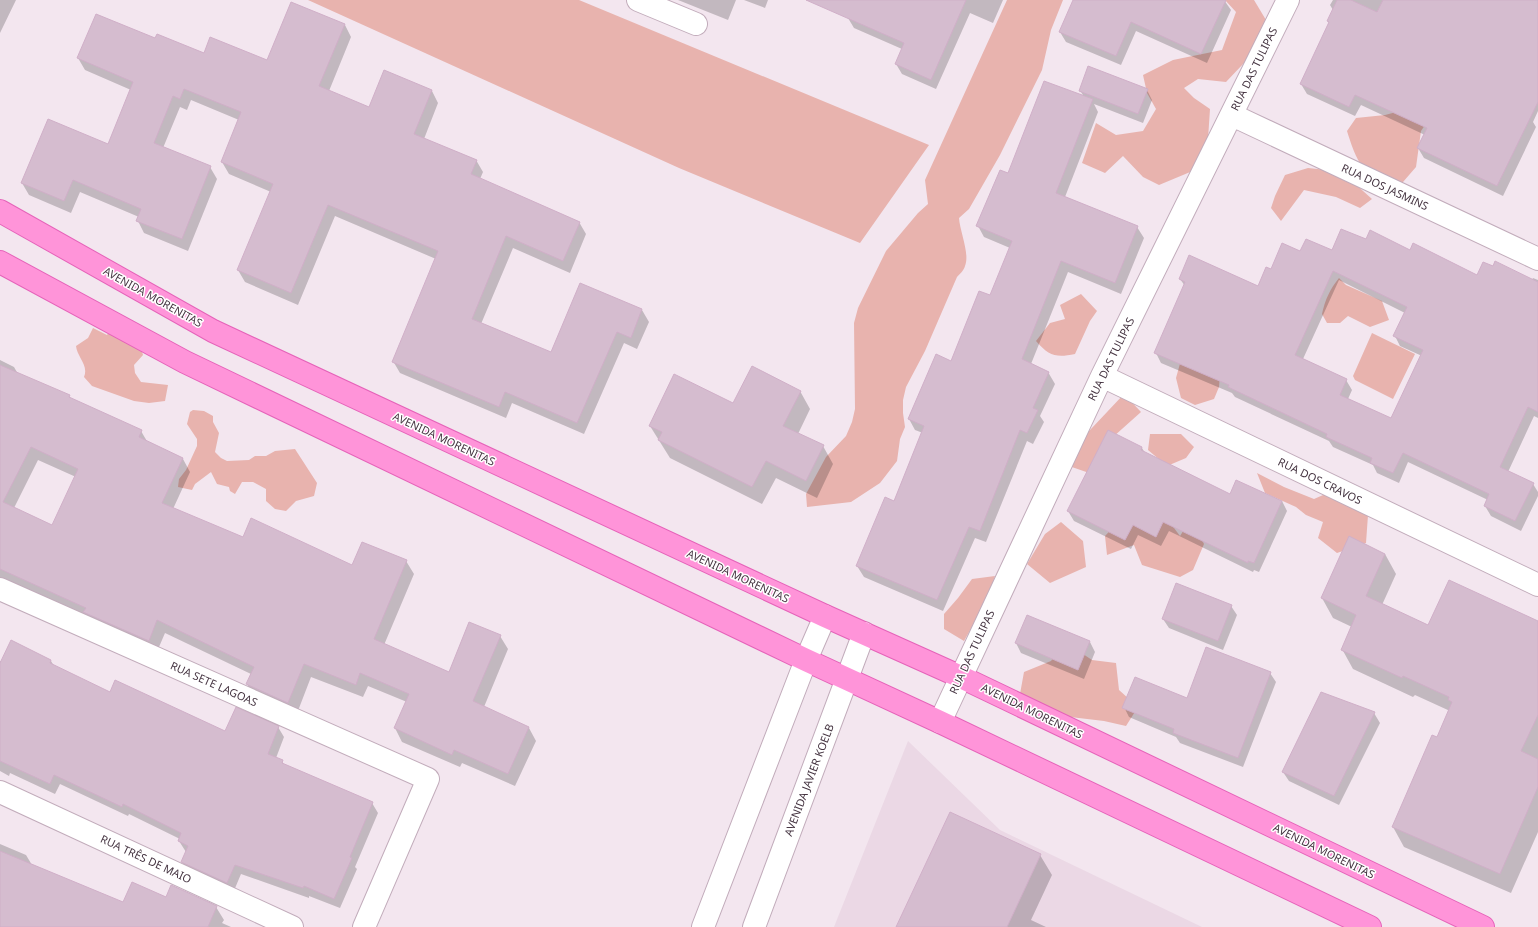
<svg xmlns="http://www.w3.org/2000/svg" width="1538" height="927" font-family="'Noto Sans',sans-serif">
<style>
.residential{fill:#ebd8e5}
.green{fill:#e8b3ae}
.shadow{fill:#0003;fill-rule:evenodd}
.building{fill:#d5bccf;stroke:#d0afc8;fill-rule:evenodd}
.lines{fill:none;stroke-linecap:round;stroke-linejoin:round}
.minor-casing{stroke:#c2acbb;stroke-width:24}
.major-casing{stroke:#e563b9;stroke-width:24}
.minor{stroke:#fff;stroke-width:22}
.major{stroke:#ff94d9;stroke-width:22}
.labels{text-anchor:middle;stroke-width:3;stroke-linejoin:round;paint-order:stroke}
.street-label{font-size:11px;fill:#463542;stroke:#fff}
</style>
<rect width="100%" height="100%" fill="#f3e6ef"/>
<!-- residential -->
<path class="residential" d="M908,741L1000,830L1202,927H834Z"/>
<!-- green -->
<path class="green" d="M308,0H579L929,145L860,243L679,168Z
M1007,0H1063L1051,30L1042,70L1000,155L969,209L959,218C960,232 970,254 965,266C964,270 960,274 957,277L925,351L906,387L903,400V413L905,427L900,439L897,461L880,483L851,502L807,507L806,494L826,457L846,436L852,422L855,409L854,323L858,308L886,251L918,213L928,204L925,180Z
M1225,0H1254L1266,20L1261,45L1226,82L1198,79L1184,88L1194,98L1210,109L1207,154L1195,170L1159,185L1143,177L1123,156L1105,173L1082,163L1096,123L1116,135L1143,131L1156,109L1147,93L1143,75L1173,60L1222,50L1236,12Z
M1404,110L1429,119L1421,131L1416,167L1403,182C1398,182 1392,183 1387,182C1361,177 1354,153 1347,131L1356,118L1385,115Z
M1308,168L1327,170L1353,182L1372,199L1360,208L1336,197L1304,190L1281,221L1271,208L1275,196L1285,175Z
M1339,278L1346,285L1382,301L1389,320L1370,327L1348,316L1340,323H1327L1322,314C1325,300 1330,289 1339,278Z
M1081,294L1097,311L1090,321L1075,354C1056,358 1049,356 1036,341L1050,323L1065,319L1060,305Z
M93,328L107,335L109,332L139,342L143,355L134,365L135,373L141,382L168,385L165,401L149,403L134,401L92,386L84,377C89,365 77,357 76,346L88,338Z
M1372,333L1415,354L1393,399L1355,380L1353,376Z
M1181,360L1220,374L1219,387L1214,399L1195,405L1181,398L1176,378Z
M1124,394L1141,412L1113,437L1095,475L1066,465L1074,447Z
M193,410L204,411L213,416V422L219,433L215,452L221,458L227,461L249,460L255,456H266L275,451L295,449L317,483L314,496L296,501L286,511L275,509L266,501V489L253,482H242L235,494L230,491L229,487L217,484L211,472L195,484L192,490L178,487L179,479L186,470L197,446V439L187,424L190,412Z
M1150,434H1181L1194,447L1186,458L1167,466L1148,450Z
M1257,473L1284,487L1314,499L1330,492L1368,515L1366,543L1337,553L1318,538L1323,522L1306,515L1296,507L1265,493Z
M1159,508L1180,536L1191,519L1204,544L1193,570L1180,577L1142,565L1134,545L1107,555L1105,536L1125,515Z
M1061,522L1083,541L1086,567L1050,583L1027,564L1045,534Z
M995,576L988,598L964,641L944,629V614L958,598L972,579Z
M1065,642L1092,660L1116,663L1119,690L1138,707L1126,726L1104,721L1062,716L1020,694L1024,672L1051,661Z"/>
<!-- shadow -->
<path class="shadow" d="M0,0H16L0,33Z
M678,0H736L728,20Z
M744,0H768L765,8Z
M857,0H1003L993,23L970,13L936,89L902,74L896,64L902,49L854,28L848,18Z
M1074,0H1224L1231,10L1207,63L1136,31L1121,65L1066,42L1060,32Z
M1333,0H1538V111L1533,122L1536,127L1503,196L1424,158L1418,148L1425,135L1361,105L1355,116L1307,94L1301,84L1329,23L1328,21L1333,10L1330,5Z
M345,25L351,37L329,91L369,109L385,72L432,91L438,103L424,139L476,160L483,172L480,179L579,222L586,234L570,273L513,248L481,324L551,353L642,310L649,322L637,349L624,343L584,434L512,403L506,418L400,373L393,361L436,259L335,216L298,305L245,282L238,270L271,192L229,174L222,162L239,120L191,100L187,110L180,107L163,148L210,167L217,179L188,251L144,233L138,221L139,217L80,192L71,213L29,195L22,183L108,145L131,90L85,70L78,58L155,39L204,54L267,61Z
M1080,90H1147L1152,100L1143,123L1094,104L1098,112L1065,197L1137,227L1144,238L1121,294L1068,272L1031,364L1048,372L1055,384L1040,416L1044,422L1033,444L1027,441L986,542L975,538L943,611L864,577L857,566L894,502L923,433L915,430L909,419L951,362L991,296L1010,248L984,237L978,226L1008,174L1084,97Z
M1366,240L1411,251L1477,276L1532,280L1533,278L1538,280V418L1534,416L1508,472L1533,484L1538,492V496L1521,531L1491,516L1485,506L1488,500L1408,462L1399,483L1377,473L1373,465L1333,447L1329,441L1235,397L1232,393L1161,363L1156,353L1185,286L1180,279L1259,287L1271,271L1300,252H1332ZM1339,280L1405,313L1395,336L1400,346L1422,356L1391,419L1348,399L1352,390L1346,380L1303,359Z
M0,360L14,367L18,374L69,396L71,399L141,431L148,443L183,459L190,472L173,509L243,538L353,566L406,561L414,574L384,645L449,673L500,636L508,649L484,707L529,728L536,741L515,786L462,763L460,767L402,742L395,728L407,702L368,686L363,697L311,677L296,716L254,697L247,684L251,674L165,633L156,654L0,578ZM38,460L76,477L53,526L14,508Z
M800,391L810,409L798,434L823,446L833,464L817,498L776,478L762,504L670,458L650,426L734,405Z
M1142,448L1145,453L1230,495L1282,501L1287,511L1259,572L1254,570L1253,572L1169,531L1161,546L1138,535L1131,549L1074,521L1068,511Z
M1385,554L1396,574L1382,605L1428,627L1538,622V832L1511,893L1404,847L1393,827L1438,738L1450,711L1415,695L1413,697L1353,669L1342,649L1352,627L1333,618L1322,598Z
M1231,606L1237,615L1223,650L1169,628L1163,619Z
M1027,617L1090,642L1095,652L1084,679L1021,653L1016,643Z
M0,661H51L54,666L110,693L226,732L278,727L284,737L276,758L282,761L284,765L372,803L378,813L355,867L357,869L340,908L309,896V898L241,874L233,893L188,872L182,862L186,852L179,841L180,839L129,814L128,816L60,784L55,794L10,773L9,776L0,771Z
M1270,673L1276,682L1243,767L1180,743L1176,737L1129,717L1124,707L1187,699Z
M1374,713L1380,723L1339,805L1289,781L1283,772Z
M0,844L26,855L32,865L123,903L167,899L216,907L224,920L222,923L231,927H0Z
M1040,855L1052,875L1031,920L1046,927H897Z"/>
<!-- building -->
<path class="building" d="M806,0H966L931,80L895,64L904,43Z
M1073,0H1226L1201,54L1131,22L1116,56L1059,32Z
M1337,0H1351L1377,12L1383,0H1538V102L1497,186L1417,148L1427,128L1355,95L1349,107L1300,84L1329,22L1327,21Z
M291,2L345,24L319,86L369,107L384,70L432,90L414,134L477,160L471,174L580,222L563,261L506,236L472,319L551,352L580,283L642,309L631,338L617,332L577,423L505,392L499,407L392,362L438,251L328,205L291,293L237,270L273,184L221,162L241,112L184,89L180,99L173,96L154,143L211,166L182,239L136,221L141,209L73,180L64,201L21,183L48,119L108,144L133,82L77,58L96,14L155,38L157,34L204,53L210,37L267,60Z
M1088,66L1148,89L1138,114L1079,91Z
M1044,81L1093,99L1056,193L1138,226L1115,283L1061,261L1022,359L1049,372L1033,408L1038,410L1027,433L1020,430L980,531L969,527L937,600L856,566L885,497L894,501L924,426L908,419L936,354L951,361L979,291L990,295L1012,241L976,226L1000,170L1008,173Z
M1341,229L1366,239L1370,230L1410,250L1413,243L1477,275L1483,262L1493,266L1495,261L1538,282V412L1528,407L1500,467L1534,483L1515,521L1484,506L1489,494L1403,453L1393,473L1370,463L1372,458L1326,437L1327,434L1228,387L1229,385L1154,353L1185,282L1179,279L1189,255L1258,286L1266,267L1271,269L1282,243L1300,251L1306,239L1332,250ZM1333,271L1407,307L1393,336L1423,350L1391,418L1340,395L1347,379L1295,355Z
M0,365L70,395L69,397L142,430L139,437L183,458L162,503L243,537L251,518L352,565L362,542L407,560L374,639L449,672L469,622L501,635L473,701L529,727L508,774L454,750L452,755L394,728L409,694L360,673L356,685L304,664L288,703L246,684L254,667L157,620L149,641L83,612L86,608L0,569ZM31,447L78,469L52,525L3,502Z
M752,366L801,391L783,426L824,445L806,481L766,461L752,487L658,440L662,432L649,426L674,374L733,403Z
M1108,430L1142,447L1141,450L1230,494L1236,480L1282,501L1254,563L1248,561V563L1163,522L1156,537L1133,525L1125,540L1067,511Z
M1349,536L1385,554L1366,596L1428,625L1449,580L1538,621V715L1521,751L1538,759V787L1500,874L1392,827L1432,735L1437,737L1452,702L1448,700L1449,697L1403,676L1402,678L1341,650L1356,615L1321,598Z
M1176,583L1232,605L1218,641L1162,619Z
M1027,615L1090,641L1078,670L1015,643Z
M11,640L51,660L50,663L110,692L115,680L225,731L236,707L279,726L268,754L283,760L282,763L373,802L350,857L352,858L334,899L304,886L303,888L235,865L227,883L181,862L188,846L178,841L181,833L123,804L122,807L54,775L50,784L0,761V663Z
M1206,647L1271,672L1238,758L1173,733L1174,729L1122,708L1135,677L1187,698Z
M1321,692L1375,712L1334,796L1282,772Z
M950,812L1041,854L1007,927H896Z
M0,851L123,902L132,882L166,897L171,885L217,906L208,927H0Z"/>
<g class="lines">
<defs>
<path id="minor" d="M638,0L696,24
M1232,115L1538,259
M1102,376L1538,585
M0,589L428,779L364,927
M940,722L1102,376L1288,0
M0,792L292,927
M703,927L806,660L825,616
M754,927L864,633"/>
<path id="major" d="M0,211L213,331L825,616L961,677L1483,927
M0,262L185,362L806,660L940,722L1370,927"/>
</defs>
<!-- minor casing -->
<use href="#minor" class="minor-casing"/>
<!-- major casing -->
<use href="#major" class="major-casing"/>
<!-- minor -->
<use href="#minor" class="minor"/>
<!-- major -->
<use href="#major" class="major"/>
</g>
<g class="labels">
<!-- street labels -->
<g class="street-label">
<text transform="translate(1254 69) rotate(-64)" y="4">RUA DAS TULIPAS</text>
<text transform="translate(1385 187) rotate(25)" y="4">RUA DOS JASMINS</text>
<text transform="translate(153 297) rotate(29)" y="4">AVENIDA MORENITAS</text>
<text transform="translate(1111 359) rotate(-64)" y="4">RUA DAS TULIPAS</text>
<text transform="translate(444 439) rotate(25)" y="4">AVENIDA MORENITAS</text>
<text transform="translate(1320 481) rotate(26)" y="4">RUA DOS CRAVOS</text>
<text transform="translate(738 576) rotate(25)" y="4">AVENIDA MORENITAS</text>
<text transform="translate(972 652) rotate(-65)" y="4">RUA DAS TULIPAS</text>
<text transform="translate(214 684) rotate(24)" y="4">RUA SETE LAGOAS</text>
<text transform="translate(1032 711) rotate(26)" y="4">AVENIDA MORENITAS</text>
<text transform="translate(809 780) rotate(-69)" y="4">AVENIDA JAVIER KOELB</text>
<text transform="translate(1324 851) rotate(26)" y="4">AVENIDA MORENITAS</text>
<text transform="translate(146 859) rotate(25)" y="4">RUA TRÊS DE MAIO</text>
</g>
</g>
</svg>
